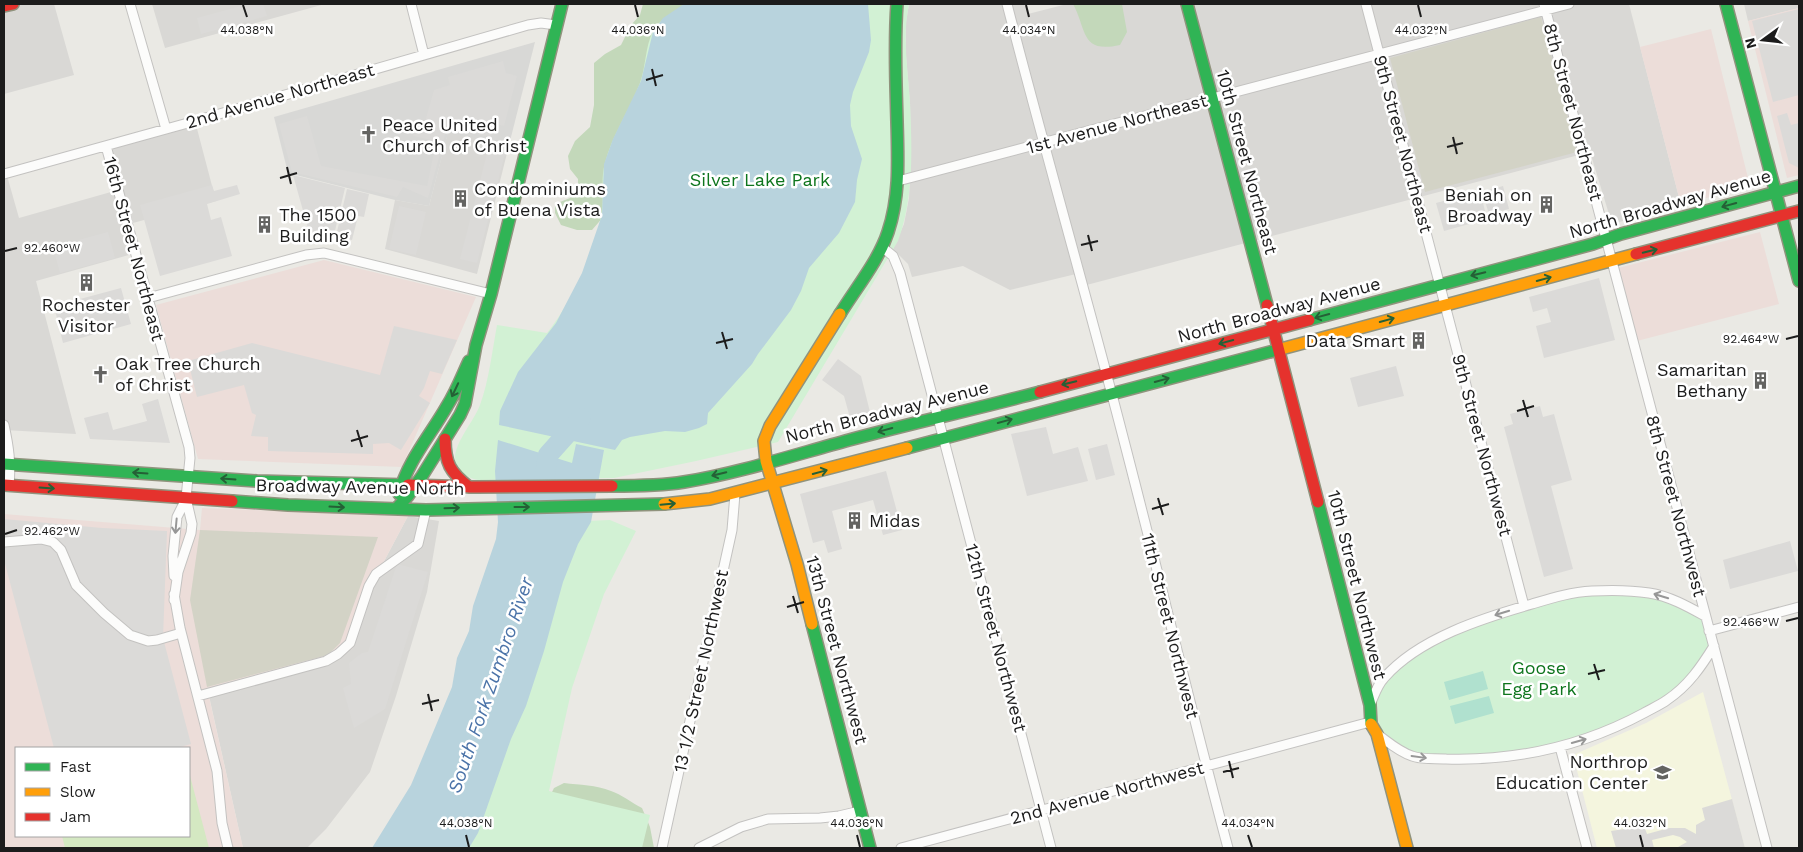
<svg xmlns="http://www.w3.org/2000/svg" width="1803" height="852" font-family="'Work Sans',sans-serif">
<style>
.residential{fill:#d9d8d5}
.commercial{fill:#ecddd9;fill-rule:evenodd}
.education{fill:#f4f5de}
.religious{fill:#d8d8d6}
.construction{fill:#d3d3c6}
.grass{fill:#d4e8c2}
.forest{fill:#c3d8ba}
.park{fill:#d2f1d4}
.pitch{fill:#b0e1cf}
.parking{fill:#dbdad8}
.water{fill:#b8d3dd}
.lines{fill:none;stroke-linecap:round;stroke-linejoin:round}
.river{stroke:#b8d3dd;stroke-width:20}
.street-casing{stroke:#c3c2c0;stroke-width:11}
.fast-casing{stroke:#90937d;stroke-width:14}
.slow-casing{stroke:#90937d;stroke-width:14}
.jam-casing{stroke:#90937d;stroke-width:14}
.street{stroke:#fcfcfb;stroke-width:9}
.fast{stroke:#30b455;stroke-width:11}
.slow{stroke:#ff9f0a;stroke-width:11}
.jam{stroke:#e5322d;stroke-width:11}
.oneway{stroke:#256036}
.oneway2{stroke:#979797}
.ticks{fill:none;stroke:#1c1c1c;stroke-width:2}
.labels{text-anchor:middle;stroke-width:5;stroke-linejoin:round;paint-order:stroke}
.street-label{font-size:18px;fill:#1c1c1c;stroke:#fff}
.poi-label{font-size:18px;fill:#1c1c1c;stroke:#fff;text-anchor:start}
.park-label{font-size:18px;fill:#0e751d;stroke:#fff}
.water-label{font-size:19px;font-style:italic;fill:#4b73a8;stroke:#fff}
.ticks-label{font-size:12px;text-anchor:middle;fill:#1c1c1c;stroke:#fff;stroke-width:5;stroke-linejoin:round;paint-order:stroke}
</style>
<rect width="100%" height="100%" fill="#eae9e4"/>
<!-- residential -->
<path class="residential" d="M4,4H54L74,75L4,94Z
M152,4H325L165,48Z
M909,4H1025L1028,14L1067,4H1629L1681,205L1612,224L1590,152L1079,287L1076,274L1010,290L963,266L912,277L908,264L893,249L904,224L909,198L911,157L910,103L906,56V22Z
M1744,4H1799V8L1748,21Z
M195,121L216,201L129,224L136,253L36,281L76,434L4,430V165L19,218L118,190L106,146Z
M448,132L509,145L477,274L385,249L395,200L429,206Z
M408,516L439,521L427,592L396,696L370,772L326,829L307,848H243L207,687L352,649L381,567Z"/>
<!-- commercial -->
<path class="commercial" d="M1799,8V175L1787,178L1748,21Z
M1711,29L1750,186L1681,205L1640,47Z
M1760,232L1779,304L1637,341L1618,268Z
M324,260L476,297L402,467L198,459L156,305Z
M202,508L408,516L381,567L352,649L207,688L243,848H4V514L200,530ZM16,748H189V836H16Z"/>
<!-- education -->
<path class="education" d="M1703,692L1745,848H1597L1573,755L1646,723Z"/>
<!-- religious -->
<path class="religious" d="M535,42L509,145L448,133L429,206L395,200L288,173L274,117Z"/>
<!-- construction -->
<path class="construction" d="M1541,17L1577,152L1425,192L1390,58Z
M200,530L378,537L340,643L328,655L207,687L190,600Z"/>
<!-- grass -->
<path class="grass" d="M189,772L209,848H65L62,836H189Z"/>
<!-- forest -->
<path class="forest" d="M643,4H690L605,215L592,230H577L561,225L555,213V204L570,198L578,190V179L570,169L568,156L575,141L590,127L594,105V63L605,54L621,45L631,25L640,15Z
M1073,4H1122L1127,32L1120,45C1080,54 1087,29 1073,4Z
M564,783C580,785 596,785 611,791C621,794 632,803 642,808L650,827L654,848H619L549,798L554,788Z"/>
<!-- park -->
<path class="park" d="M684,4H909C902,37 908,70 910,103C912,149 914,197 898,241L778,442L696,461L614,478L478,480C467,478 455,471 455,458C455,442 474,421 480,405C489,380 492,352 497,325L547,333C570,305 595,252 601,216C605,199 600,180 605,163C612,135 630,110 640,83C646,66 645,47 653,31C660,18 674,14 684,4Z
M610,520L636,531L604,594L572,688L549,791L650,815L642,848H424L537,523Z
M1651,593L1705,616L1714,646L1667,700L1629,721L1526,754L1413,757L1377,734L1370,705L1382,679L1442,637L1560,596Z"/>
<!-- pitch -->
<path class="pitch" d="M1483,671L1488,689L1449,700L1444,682Z
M1489,696L1494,713L1455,724L1450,706Z"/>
<!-- parking -->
<path class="parking" d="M248,4H263L267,16L201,34L197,18Z
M1799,9V95L1773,102L1752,21Z
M503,61L506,73L517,76L504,126L494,124L490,137L472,133L470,125L446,131L428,198L403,187L397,197L292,172L279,124L307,116L321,166L427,186L436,141L413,136L417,120L425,122L434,90L450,85L448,77Z
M1787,113L1791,125L1799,123V168L1789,163L1777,116Z
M489,146L506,150L477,263L460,259Z
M293,175L345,188L334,235L309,232Z
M212,185L214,191L237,185L240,194L207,204L211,220L221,217L232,256L160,276L140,205Z
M1503,186L1509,209L1489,214L1482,192Z
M347,189L369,194L364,217L358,216L352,240L336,236Z
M1480,191L1487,219L1444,231L1436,203Z
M399,206L426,212L416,255L389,249Z
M108,232L115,258L60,273L53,247Z
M1599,278L1615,340L1544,358L1536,326L1551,322L1547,308L1533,312L1529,297Z
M121,288L131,324L63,343L54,306Z
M394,326L457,340L442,374L430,371L424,388L419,396L430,403L401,450L389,443L373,444V454L268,451V437L251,436L256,415L252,413L244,385L197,397L188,361L252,343L380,375Z
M838,359L861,376L870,412L860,415L862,422L852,425L844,396L822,380Z
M1396,366L1404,396L1358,407L1350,378Z
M158,399L170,443L90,439L84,418L108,412L113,430L147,421L142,404Z
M1540,406L1543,417L1554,414L1572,480L1551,486L1573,569L1544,577L1504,427L1513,424L1510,414Z
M1046,427L1053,454L1078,447L1088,481L1027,496L1011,434Z
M1107,444L1115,475L1096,480L1088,449Z
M886,471L902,530L883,535L873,500L832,511L842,549L828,553L824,540L813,543L800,494Z
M4,519L102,528L167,531L163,638L191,744L177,748H54L4,560Z
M1790,541L1798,571L1730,589L1723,560Z
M397,564L428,572L385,709L354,728L343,688L351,684L349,663L362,653L368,652Z
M1732,799L1745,848H1679L1678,847L1687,842L1680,837L1673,835L1652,840L1654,848H1616L1611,831L1644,826L1647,834L1669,828H1685L1696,834V825L1705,820L1702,808Z"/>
<!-- water -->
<path class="water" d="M684,4H868L871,40L869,52L853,92L850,105L851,126L862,159L857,180L855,202L839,233L809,268L801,291L791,310L758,354L752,364L708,413L707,424L699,428L685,432L665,431L630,437L622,440L615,450L499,425L500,411L518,372L556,323L582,273L602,215L604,164L613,139L641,81L653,32L663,18Z
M498,440L572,463L576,444L604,450L591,522L578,544L563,582L544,651L526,706L511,739L478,833L469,848H372L411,785L452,687L457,658L469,631L473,606L496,539L498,522L495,471Z"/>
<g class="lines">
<!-- river -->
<path class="river" d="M544,481L548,455L581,418"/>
<defs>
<path id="street" d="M130,4L166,129
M411,4L424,55
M1007,4C1039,128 1074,252 1107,376C1149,533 1186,691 1228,848
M1366,4L1524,606
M1544,4L1767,848
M106,146L189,447L190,458L186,498L192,524L191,533L178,572L174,600
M4,174L195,121L528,25L541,23L556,25
M898,181L1569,4
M882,247L893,256L900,273L1051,848
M148,298L306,255L324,253L491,294
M4,425C9,448 11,463 9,486
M4,542L41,539L53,542L61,550L76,585L104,613L130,635L148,641L157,640L181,633
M174,576L173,556L177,517L186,499
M174,594L180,628L217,771L222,823L228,848
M1709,631L1799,607
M198,696L326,661L338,654L350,643L369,586L376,574L418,544L426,510
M1370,705C1374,696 1377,685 1384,678C1419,638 1483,618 1532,604C1552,598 1571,592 1592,591C1610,590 1630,590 1649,593C1669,596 1687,606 1705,616
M1377,734C1388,742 1399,752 1412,756C1422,760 1436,758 1446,759C1515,761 1583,746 1644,713C1651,709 1660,705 1667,700C1688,686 1701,667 1714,646
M1560,747L1587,848
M662,848L732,530L735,494
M699,848L741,827L768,819L820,818L839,816L860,811
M901,848L1370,722"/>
<path id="fast" d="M1187,4L1267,305
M1726,4L1799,281
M840,314C856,288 879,260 888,232C900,196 898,159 897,122C896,83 894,43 897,4
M1309,320L1593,244L1621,234L1799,186
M907,448L1281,349
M4,464L257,481L408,485
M612,486C636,486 660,486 684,482C739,473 794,455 849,440C912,423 976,409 1040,392
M399,494C408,460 430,436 447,406C456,392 462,376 469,361
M232,501L288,505L426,510L664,504
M1318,502L1370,705L1371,724
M396,509L408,496L422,476L460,415L465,404L476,345L491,294L562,4
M812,624L870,848"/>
<path id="slow" d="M1281,349L1636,254
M664,504L710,499L907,448
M812,624L797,564L766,461L764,441L770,426L840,314
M1371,724L1377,734L1407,848"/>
<path id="jam" d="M4,6L13,4
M1636,254L1799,211
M1267,305L1318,502
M1040,392L1309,320
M445,439C445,463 450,472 469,487
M4,485L232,501
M408,485L476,487L612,486"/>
</defs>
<!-- street casing -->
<use href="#street" class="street-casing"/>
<!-- fast casing -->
<use href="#fast" class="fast-casing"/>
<!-- slow casing -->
<use href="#slow" class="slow-casing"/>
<!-- jam casing -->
<use href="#jam" class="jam-casing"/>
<!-- street -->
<use href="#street" class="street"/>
<!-- fast -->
<use href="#fast" class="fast"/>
<!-- slow -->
<use href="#slow" class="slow"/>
<!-- jam -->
<use href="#jam" class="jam"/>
</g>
<!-- one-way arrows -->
<defs><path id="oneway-shaft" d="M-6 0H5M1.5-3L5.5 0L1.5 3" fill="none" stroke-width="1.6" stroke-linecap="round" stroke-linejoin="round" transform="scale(1.25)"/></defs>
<g class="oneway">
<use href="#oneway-shaft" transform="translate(1729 205) rotate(165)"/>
<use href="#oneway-shaft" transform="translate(1650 251) rotate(-14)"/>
<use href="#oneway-shaft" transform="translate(1478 274) rotate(166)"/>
<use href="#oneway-shaft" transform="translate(1544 279) rotate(-15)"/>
<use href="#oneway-shaft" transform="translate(1322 316) rotate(165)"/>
<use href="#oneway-shaft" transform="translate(1387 320) rotate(-15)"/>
<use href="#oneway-shaft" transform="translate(1226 342) rotate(165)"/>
<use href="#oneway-shaft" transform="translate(1162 380) rotate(-15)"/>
<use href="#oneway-shaft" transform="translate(1069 383) rotate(166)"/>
<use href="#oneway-shaft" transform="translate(455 390) rotate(115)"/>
<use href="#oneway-shaft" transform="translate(1005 421) rotate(-15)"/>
<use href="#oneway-shaft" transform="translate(885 430) rotate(165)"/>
<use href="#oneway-shaft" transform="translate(820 472) rotate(-15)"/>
<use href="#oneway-shaft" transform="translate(140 473) rotate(-176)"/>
<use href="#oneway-shaft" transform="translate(719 474) rotate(166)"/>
<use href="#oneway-shaft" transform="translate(228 479) rotate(-176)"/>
<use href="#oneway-shaft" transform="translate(47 488) rotate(4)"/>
<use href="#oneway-shaft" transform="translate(668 504) rotate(-5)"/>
<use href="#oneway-shaft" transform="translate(337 507) rotate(3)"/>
<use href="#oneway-shaft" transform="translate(522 507)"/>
<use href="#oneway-shaft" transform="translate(452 508) rotate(-2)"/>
</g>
<g class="oneway2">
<use href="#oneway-shaft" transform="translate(176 526) rotate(95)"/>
<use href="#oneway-shaft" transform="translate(1661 596) rotate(-163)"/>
<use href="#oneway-shaft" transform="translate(1502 613) rotate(163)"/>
<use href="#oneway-shaft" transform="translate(1579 741) rotate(-16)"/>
<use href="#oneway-shaft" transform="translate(1419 757) rotate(8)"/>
</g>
<!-- ticks -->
<path class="ticks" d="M243,5L247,17M635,5L638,17M1026,5L1029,17M1418,5L1421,17M652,69L656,86M646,80L663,75M1453,137L1457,154M1447,147L1463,143M287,167L291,184M280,178L297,173M1088,235L1092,251M1081,245L1098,241M5,251L17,248M722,332L727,349M1786,339L1798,336M716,343L733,339M1523,400L1528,417M1517,411L1534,406M357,430L362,447M351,441L368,436M1158,498L1163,515M1152,509L1169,504M5,534L17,530M793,596L798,613M787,607L804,602M1786,621L1798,618M1594,664L1599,680M1588,674L1605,670M428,694L432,711M422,704L439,700M1229,761L1233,778M1223,772L1239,768M466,835L469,847M857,835L860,847M1248,835L1252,847M1640,835L1643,847"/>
<!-- icons -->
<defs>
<symbol id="church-bare" viewBox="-9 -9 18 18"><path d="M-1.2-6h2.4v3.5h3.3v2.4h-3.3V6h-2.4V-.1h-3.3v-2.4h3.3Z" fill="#646462" stroke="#fff" stroke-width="2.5" paint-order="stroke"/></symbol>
<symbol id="building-bare" viewBox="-9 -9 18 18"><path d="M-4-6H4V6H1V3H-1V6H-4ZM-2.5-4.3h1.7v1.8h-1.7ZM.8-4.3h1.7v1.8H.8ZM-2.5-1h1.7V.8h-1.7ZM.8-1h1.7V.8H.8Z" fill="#646462" stroke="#fff" stroke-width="2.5" paint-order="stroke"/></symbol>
<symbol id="school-bare" viewBox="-9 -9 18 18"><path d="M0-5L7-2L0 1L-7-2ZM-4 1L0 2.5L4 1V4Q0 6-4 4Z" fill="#646462" stroke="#fff" stroke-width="2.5" paint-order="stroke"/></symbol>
</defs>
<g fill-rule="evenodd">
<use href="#church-bare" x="356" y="122" width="25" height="25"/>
<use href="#building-bare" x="448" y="186" width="25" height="25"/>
<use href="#building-bare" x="1534" y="192" width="25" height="25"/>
<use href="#building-bare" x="252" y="212" width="25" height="25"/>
<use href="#building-bare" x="74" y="270" width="25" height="25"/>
<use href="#building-bare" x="1406" y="328" width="25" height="25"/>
<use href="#church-bare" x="88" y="362" width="25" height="25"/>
<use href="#building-bare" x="1748" y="368" width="25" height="25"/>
<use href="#building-bare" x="842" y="508" width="25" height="25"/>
<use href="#school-bare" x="1650" y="760" width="25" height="25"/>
</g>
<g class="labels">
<!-- street labels -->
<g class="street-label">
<text transform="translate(280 96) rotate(-16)" y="6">2nd Avenue Northeast</text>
<text transform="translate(1573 112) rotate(75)" y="6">8th Street Northeast</text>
<text transform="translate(1117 124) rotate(-15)" y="6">1st Avenue Northeast</text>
<text transform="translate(1403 144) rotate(75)" y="6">9th Street Northeast</text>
<text transform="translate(1247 162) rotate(75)" y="6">10th Street Northeast</text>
<text transform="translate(1670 204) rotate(-16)" y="6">North Broadway Avenue</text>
<text transform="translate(134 249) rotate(75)" y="6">16th Street Northeast</text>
<text transform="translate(1279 310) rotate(-15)" y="6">North Broadway Avenue</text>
<text transform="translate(887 412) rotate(-14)" y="6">North Broadway Avenue</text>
<text transform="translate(1482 445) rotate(75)" y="6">9th Street Northwest</text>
<text transform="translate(360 487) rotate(1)" y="6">Broadway Avenue North</text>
<text transform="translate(1676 506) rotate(75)" y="6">8th Street Northwest</text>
<text transform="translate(1357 585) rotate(76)" y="6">10th Street Northwest</text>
<text transform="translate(1170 626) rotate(76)" y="6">11th Street Northwest</text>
<text transform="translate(996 638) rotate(75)" y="6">12th Street Northwest</text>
<text transform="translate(837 650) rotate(75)" y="6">13th Street Northwest</text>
<text transform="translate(701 671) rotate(-78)" y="6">13 1/2 Street Northwest</text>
<text transform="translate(1107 793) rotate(-15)" y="6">2nd Avenue Northwest</text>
</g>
<!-- poi labels -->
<g class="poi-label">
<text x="382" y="131">Peace United<tspan x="382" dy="21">Church of Christ</tspan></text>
<text x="474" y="195">Condominiums<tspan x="474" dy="21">of Buena Vista</tspan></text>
<text x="1532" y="201" text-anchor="end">Beniah on<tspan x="1532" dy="21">Broadway</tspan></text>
<text x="279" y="221">The 1500<tspan x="279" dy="21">Building</tspan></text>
<text x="86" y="311" text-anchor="middle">Rochester<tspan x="86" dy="21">Visitor</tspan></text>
<text x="1405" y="347" text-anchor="end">Data Smart</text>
<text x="115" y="370">Oak Tree Church<tspan x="115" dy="21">of Christ</tspan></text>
<text x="1747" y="376" text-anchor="end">Samaritan<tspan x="1747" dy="21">Bethany</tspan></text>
<text x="869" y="527">Midas</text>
<text x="1648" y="768" text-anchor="end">Northrop<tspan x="1648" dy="21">Education Center</tspan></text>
</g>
<!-- park labels -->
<g class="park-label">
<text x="760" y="186">Silver Lake Park</text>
<text x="1539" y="674">Goose<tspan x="1539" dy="21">Egg Park</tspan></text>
</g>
<!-- water labels -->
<g class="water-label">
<text transform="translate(490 685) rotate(-71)" y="7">South Fork Zumbro River</text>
</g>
</g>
<g class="ticks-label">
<text x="247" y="34">44.038°N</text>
<text x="638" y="34">44.036°N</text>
<text x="1029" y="34">44.034°N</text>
<text x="1421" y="34">44.032°N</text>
<text x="52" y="252">92.460°W</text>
<text x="1751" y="343">92.464°W</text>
<text x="52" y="535">92.462°W</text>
<text x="1751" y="626">92.466°W</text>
<text x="466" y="827">44.038°N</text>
<text x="857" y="827">44.036°N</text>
<text x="1248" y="827">44.034°N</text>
<text x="1640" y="827">44.032°N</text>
</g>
<!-- border -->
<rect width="1803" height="852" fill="none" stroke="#1c1c1c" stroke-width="10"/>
<!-- legend -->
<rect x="15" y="747" width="175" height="90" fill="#ffffff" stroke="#a4a4a4"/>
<rect x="25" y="763" width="25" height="8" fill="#30b455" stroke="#a4a4a4"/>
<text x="60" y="772" font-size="15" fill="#1c1c1c">Fast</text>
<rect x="25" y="788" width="25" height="8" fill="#ff9f0a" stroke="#a4a4a4"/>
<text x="60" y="797" font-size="15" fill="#1c1c1c">Slow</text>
<rect x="25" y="813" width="25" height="8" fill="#e5322d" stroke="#a4a4a4"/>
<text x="60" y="822" font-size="15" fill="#1c1c1c">Jam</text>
<!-- north arrow -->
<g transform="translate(1763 40) rotate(255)" stroke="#ffffff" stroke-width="4" paint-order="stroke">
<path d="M0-4L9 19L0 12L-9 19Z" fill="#1c1c1c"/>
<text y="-8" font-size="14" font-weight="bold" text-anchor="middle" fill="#1c1c1c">N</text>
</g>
</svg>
